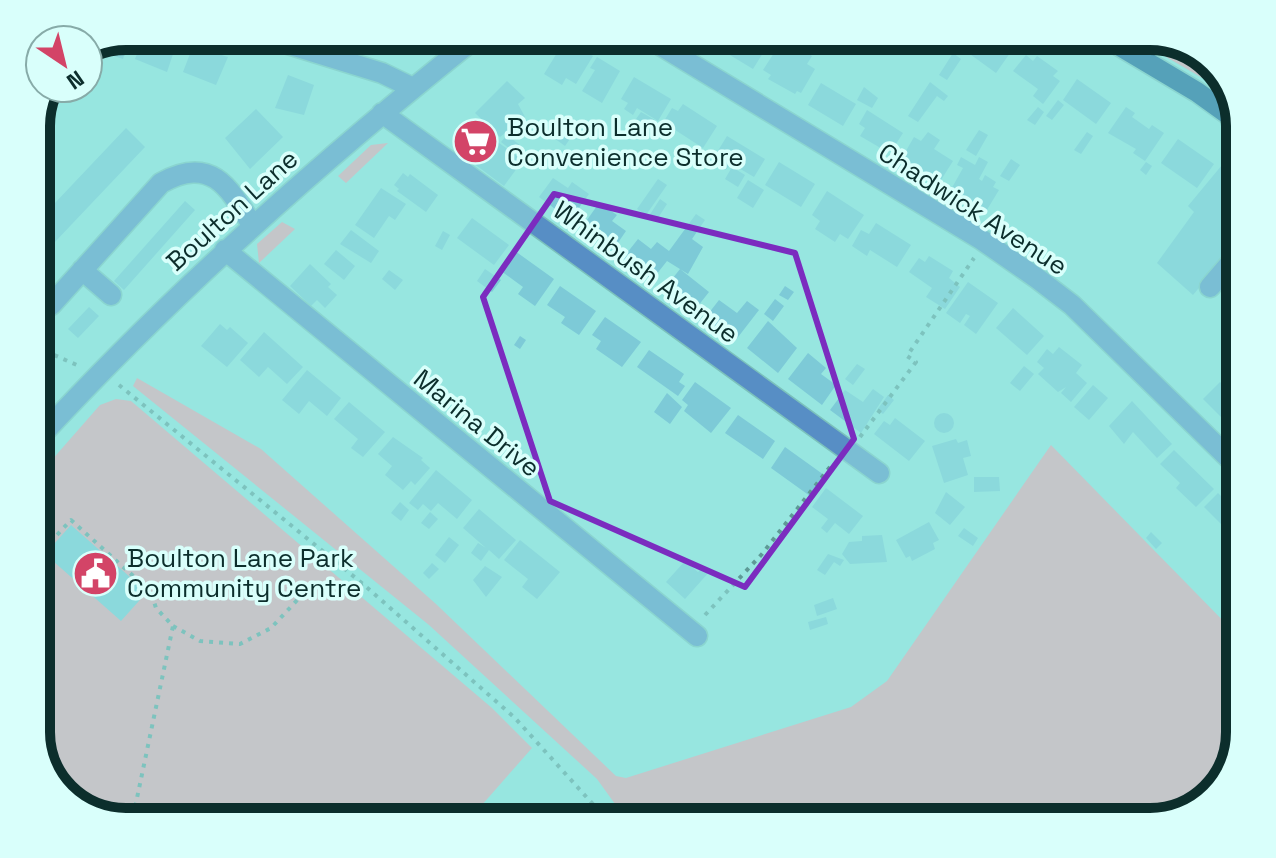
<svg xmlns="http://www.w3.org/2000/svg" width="1276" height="858" font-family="'Space Grotesk',sans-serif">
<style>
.green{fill:#fb9fad}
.building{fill:#7dcad7}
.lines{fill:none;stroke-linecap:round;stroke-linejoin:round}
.minor-casing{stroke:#7bc1bc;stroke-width:23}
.major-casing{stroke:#7bc1bc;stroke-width:23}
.path{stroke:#5e9a96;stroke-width:4;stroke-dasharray:4 6;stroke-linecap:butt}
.minor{stroke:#578ec5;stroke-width:20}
.major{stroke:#054f89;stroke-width:20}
.marked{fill:none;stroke:#7b2cbf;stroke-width:6;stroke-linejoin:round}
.labels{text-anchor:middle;stroke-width:7;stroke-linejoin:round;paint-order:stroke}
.poi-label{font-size:26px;fill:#0c2e2c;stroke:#d9fffb;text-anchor:start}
.street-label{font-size:26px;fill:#0c2e2c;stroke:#d9fffb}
.rim{fill:none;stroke:#0c2e2c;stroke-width:10}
</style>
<rect width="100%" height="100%" fill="#97e6e0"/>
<!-- green -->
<path class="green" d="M501,36H520L497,54L492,45Z
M1130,36H1150L1200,51L1223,90Z
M388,143L346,183L338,176L371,145Z
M282,222L295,229L259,263L257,244Z
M137,378L261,449L436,604L616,776L626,778L851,707L887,681L1051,445L1240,638C1240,692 1253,782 1193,811C1181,817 1164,818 1151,822H628L597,779L429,625L133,386Z
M116,399L131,401L492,708L532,748L467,822H126L87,810L67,792L36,738V478L100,405Z"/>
<!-- building -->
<path class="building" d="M126,36H130L123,59L94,49Z
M144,36H158L176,45L167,72L135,59Z
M721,36H746L766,48L753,69L715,46Z
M785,36H800L807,40L802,50L812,56L807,64L815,69L801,93L797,91L795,94L768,79L771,75L763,70Z
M901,36H912L905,45L898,40Z
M972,36H1001L1015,46L996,73L967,52Z
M565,40L593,56L576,84L566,78L562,85L544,74Z
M193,46L228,57L216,85L183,72Z
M953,53L961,59L947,80L939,75Z
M1026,55L1033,61L1037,56L1058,71L1053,76L1060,81L1043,104L1033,96L1038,89L1013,71Z
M597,57L620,71L602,103L582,91L595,70L590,68Z
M288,75L314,85L304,115L275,108Z
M634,77L671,99L658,121L637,108L633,115L624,109L628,103L621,99Z
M1077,79L1111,103L1096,124L1063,100Z
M507,81L525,98L518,104L525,117L500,137L475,113Z
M930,82L948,96L944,101L937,96L918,122L908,116Z
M821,83L856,104L843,126L808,105Z
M864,87L878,98L872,108L857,100Z
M1058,100L1064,105L1052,120L1046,116Z
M683,104L717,126L703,148L669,126L667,130L661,126L672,108L678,111Z
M1038,107L1044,112L1035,125L1027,120Z
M1126,107L1135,113L1132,117L1149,129L1152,125L1164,133L1145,161L1133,153L1136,149L1108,133Z
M256,109L283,137L250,169L225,138Z
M867,110L903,133L894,147L889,143L884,150L860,136L865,128L859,124Z
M641,112L655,120L650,127L636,119Z
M557,120L574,133L565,146L547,133Z
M472,124L523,160L504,186L454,149Z
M126,128L145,147L36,262V223Z
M979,130L988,135L976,156L966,150Z
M928,132L940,140L934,149L953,161L941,180L907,163L909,160L903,156L914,137L921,141Z
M1087,132L1093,136L1081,154L1074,150Z
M507,135L521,146L515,153L501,142Z
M727,136L765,159L754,177L732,164L725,170L720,167L721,157L716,154Z
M1178,139L1214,164L1197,188L1161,163Z
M961,157L975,165L979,157L988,162L979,179L982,181L985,175L996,182L993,187L999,190L985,213L949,193L963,168L957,165Z
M1011,159L1020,165L1009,181L1000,176Z
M779,162L815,184L801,207L765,185Z
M1146,162L1152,166L1146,175L1140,170Z
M1222,165L1240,179V239L1193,295L1157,263L1194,212L1188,206Z
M732,167L745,175L738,187L725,179Z
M403,173L408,177L410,174L438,195L426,212L397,191L399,189L394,185Z
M553,178L568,188L572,182L589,194L570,220L539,197Z
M658,179L667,185L646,215L637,209Z
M748,180L764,190L753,208L737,198Z
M381,188L406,204L395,220L389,216L374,238L355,225Z
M827,191L864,215L848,239L840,234L835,242L815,229L820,221L812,215Z
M660,199L667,204L656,221L649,216Z
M185,201L195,210L124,290L114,281Z
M599,203L617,215L612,221L626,231L613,250L582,227Z
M696,214L705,220L692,239L703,247L688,274L667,261L652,280L623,258L638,239L651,249L657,242L669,251Z
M472,218L509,245L494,265L457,238Z
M876,223L911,245L897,267L870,250L867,256L852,246L861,230L869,234Z
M351,230L379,251L371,263L340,244Z
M443,231L450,235L442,250L435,246Z
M336,250L355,266L344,280L324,264Z
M515,251L554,279L535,306L518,294L523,287L501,271Z
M929,256L953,271L949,278L960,287L945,309L926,297L932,288L909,272L919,258L925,262Z
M310,264L331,284L328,287L337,295L325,308L317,300L311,306L290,286Z
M485,269L501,280L492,292L477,281Z
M680,269L709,292L694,311L665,288Z
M389,270L403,280L395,290L382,279Z
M968,282L998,303L976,334L964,325L970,316L966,314L960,323L946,313Z
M560,286L596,311L579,335L561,323L565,317L547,305Z
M785,286L794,292L788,300L779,295Z
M775,299L784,306L773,321L764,314Z
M719,300L737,313L747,301L759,310L735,341L705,318Z
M89,307L99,316L78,338L68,329Z
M1013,308L1044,336L1027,355L996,328Z
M605,317L641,342L622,367L596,349L601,341L592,335Z
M768,321L797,348L778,373L747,348Z
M220,324L227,330L230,327L248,343L227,367L201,346Z
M264,332L303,367L287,384L268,367L259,377L240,360Z
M520,336L526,340L520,349L514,345Z
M1059,347L1082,365L1076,373L1087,383L1071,402L1061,393L1066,387L1058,392L1038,374L1044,368L1037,362L1047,349L1053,354Z
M649,350L684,374L679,382L685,386L678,396L637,367Z
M808,353L826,368L821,374L836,385L822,405L788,379Z
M857,364L865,369L853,385L845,379Z
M1024,366L1034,374L1020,391L1010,383Z
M307,370L341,398L327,416L309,401L299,414L282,400Z
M695,382L731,408L711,433L684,411L688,405L682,400Z
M1220,382L1240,402V416L1230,426L1203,399Z
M1093,385L1108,398L1089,420L1074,407Z
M873,389L884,397L861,433L830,410L845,390L863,402Z
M667,393L682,407L670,424L654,412Z
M888,395L894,400L883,414L877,410Z
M1132,401L1172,444L1157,458L1133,432L1124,444L1109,426Z
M349,402L385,432L363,457L351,448L358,439L334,419Z
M934 423a10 10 0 1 1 20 0a10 10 0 1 1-20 0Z
M738,415L775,441L763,459L725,433Z
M895,418L925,441L909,461L874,434L884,421L890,425Z
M393,437L423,458L421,460L430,468L415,485L411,481L403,490L385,475L392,466L378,454Z
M956,439L958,443L967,440L971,456L963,458L968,475L944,483L932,446Z
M785,447L824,475L810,496L771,468Z
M1174,450L1214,489L1196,507L1176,488L1180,483L1160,464Z
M436,470L472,500L457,519L438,503L431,511L423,504L418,510L409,503Z
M974,477H999L1000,491L974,492Z
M826,488L863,516L849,534L835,523L827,533L821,528L828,519L812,507Z
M946,492L965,507L950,525L935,513Z
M1218,493L1240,515V543L1204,507Z
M400,502L409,510L401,521L391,513Z
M479,509L516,540L499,559L489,550L481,561L471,553L478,543L486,548L463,528Z
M430,512L438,519L429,529L421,523Z
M929,522L939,540L933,543L935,549L912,561L910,556L906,558L896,540Z
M71,525L147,592L121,621L45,554Z
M964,528L978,538L973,546L958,536Z
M1151,532L1162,543L1156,549L1146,538Z
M882,535L887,562L850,564L842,554L849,542L862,541V536Z
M449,537L459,545L445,563L435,555Z
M520,540L560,572L537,599L522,587L528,579L504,560Z
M828,554L844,560L840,566L834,562L825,575L817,570Z
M685,561L698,572L704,566L710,571L685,599L666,582Z
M432,563L439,569L429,579L423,573Z
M485,566L502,577L486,597L473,580Z
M833,598L837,609L817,616L814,605Z
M826,617L828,624L810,630L808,622Z"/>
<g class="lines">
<defs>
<path id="minor" d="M262,36L382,73L413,88
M645,36L982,240L1038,279L1072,305L1240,469
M382,113L879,473
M225,250L697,636
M82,270L111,295
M1210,287L1240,252
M51,305L161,183C211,155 229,187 252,225
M36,441C172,293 321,161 478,36"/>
<path id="major" d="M1103,36L1197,92L1240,123"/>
</defs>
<!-- minor casing -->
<use href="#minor" class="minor-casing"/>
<!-- major casing -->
<use href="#major" class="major-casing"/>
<!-- path -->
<path class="path" d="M36,347L79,366
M119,385L363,584L515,718L609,822
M36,398L50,394
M860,437L916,362L907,356L974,258
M36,550L40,553L71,520L151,592L156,608L173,626L132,822
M705,615L762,554L833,463
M173,626L200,641L240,644L271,628L302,595L363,584"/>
<!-- minor -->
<use href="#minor" class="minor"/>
<!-- major -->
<use href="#major" class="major"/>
</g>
<!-- marked area -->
<path d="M0 0H1276V858H0ZM554,194L795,253L854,439L745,587L550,501L483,297Z" fill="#97e6e0" fill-opacity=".55" fill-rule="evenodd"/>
<path class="marked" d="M554,194L795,253L854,439L745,587L550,501L483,297Z"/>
<!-- icons -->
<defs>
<symbol id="supermarket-disc" viewBox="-11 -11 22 22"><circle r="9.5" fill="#d34467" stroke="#d9fffb"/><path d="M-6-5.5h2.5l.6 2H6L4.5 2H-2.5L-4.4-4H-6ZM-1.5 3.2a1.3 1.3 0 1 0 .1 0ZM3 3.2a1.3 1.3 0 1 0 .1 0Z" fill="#fff"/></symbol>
<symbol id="civic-disc" viewBox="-11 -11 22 22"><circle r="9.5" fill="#d34467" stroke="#d9fffb"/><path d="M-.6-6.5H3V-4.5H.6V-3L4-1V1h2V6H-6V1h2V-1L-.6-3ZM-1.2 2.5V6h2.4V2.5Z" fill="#fff"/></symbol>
</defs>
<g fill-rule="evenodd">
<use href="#supermarket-disc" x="450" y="116" width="51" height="51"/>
<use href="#civic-disc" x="70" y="548" width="51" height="51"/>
</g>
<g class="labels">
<!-- poi labels -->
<g class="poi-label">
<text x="507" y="136">Boulton Lane<tspan x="507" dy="30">Convenience Store</tspan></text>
<text x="127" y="567">Boulton Lane Park<tspan x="127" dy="30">Community Centre</tspan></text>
</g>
<!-- street labels -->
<g class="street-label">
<text transform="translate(973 209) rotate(33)" y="9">Chadwick Avenue</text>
<text transform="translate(232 210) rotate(-42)" y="9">Boulton Lane</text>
<text transform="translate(646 272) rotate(36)" y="9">Whinbush Avenue</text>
<text transform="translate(477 423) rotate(39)" y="9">Marina Drive</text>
</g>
</g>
<!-- crop -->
<path d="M0 0H1276V858H0ZM126 50H1150A76 76 0 0 1 1226 126V732A76 76 0 0 1 1150 808H126A76 76 0 0 1 50 732V126A76 76 0 0 1 126 50Z" fill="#d9fffb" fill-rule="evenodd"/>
<path class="rim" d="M126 50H1150A76 76 0 0 1 1226 126V732A76 76 0 0 1 1150 808H126A76 76 0 0 1 50 732V126A76 76 0 0 1 126 50Z"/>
<!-- north arrow -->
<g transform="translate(64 64) rotate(145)"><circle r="38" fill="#d9fffb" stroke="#87aba8" stroke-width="2"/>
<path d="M0-6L14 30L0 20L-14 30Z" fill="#d34467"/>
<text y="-12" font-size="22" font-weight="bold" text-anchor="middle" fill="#0c2e2c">N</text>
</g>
</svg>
